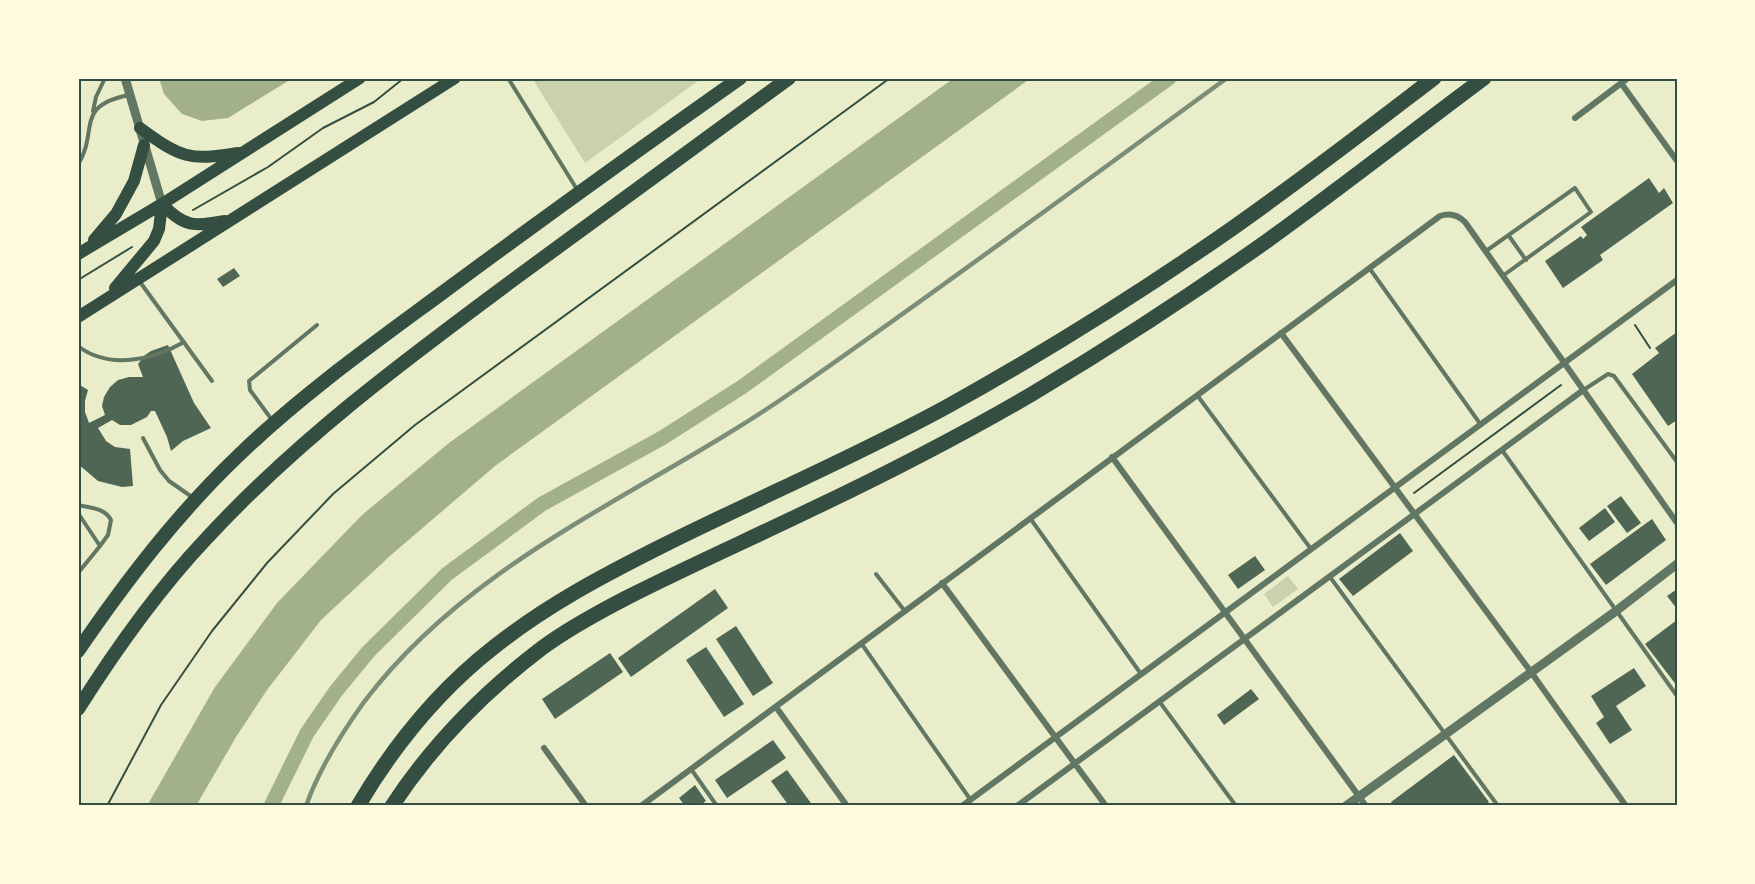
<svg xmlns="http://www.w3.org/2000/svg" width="1755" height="884" font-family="'Playfair Display',serif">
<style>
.green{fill:#cad2ad}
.water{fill:#a3b18a}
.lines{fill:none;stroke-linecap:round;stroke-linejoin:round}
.canal{stroke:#a3b18a;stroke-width:15}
.building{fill:#4f6655}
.path{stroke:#344e41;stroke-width:2}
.service{stroke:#617663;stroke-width:4}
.minor{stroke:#617663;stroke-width:6}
.tertiary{stroke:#617663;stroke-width:9}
.primary{stroke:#344e41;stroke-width:12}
.trunk{stroke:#344e41;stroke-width:14}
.motorway{stroke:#344e41;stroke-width:15}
.rail{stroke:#7c8e77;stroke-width:4.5}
.neatline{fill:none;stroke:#344e41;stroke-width:2}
</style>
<rect width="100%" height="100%" fill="#e9edc9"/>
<!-- green -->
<path class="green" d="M532,78H702L585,163Z
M1288,576L1298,589L1273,607L1264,594Z"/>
<!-- water -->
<path class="water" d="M159,78H293L228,118L202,121L182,114L164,94Z
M954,78H1031L495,466L391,555L321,620L267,690L236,737L196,806H147L215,687L277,603L362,515L449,443Z"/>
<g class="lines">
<!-- canal -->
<path class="canal" d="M271,806L307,733L336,691L368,652L447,574L542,504L662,438L742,387L1169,78"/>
</g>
<!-- building -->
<path class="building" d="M1649,178L1659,193L1664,188L1673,203L1600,255L1603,260L1563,288L1545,261L1581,236L1583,239L1587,235L1581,227Z
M234,268L240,276L223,287L217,279Z
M1677,332V420L1668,426L1632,374L1659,353L1655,348Z
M168,345L194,403L211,428L183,441L171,451L167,437L155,411H151L147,417L131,425H120L112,420L98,428L106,441L115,447L130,449L133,486L122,487L98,481L78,464V384L88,390L85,401V412L89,423L105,415L102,406L104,397L110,387L118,380L129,377H143L138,364L145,355L151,351Z
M1621,496L1641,523L1627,533L1607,506Z
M1605,508L1615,522L1589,541L1579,528Z
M1652,519L1666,540L1606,585L1590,564Z
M1400,533L1413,551L1353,596L1339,579Z
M1255,556L1265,570L1238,589L1228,575Z
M715,589L728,608L631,677L618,658Z
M1677,589V609L1667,596Z
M1677,620V686L1645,644Z
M736,626L773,683L753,696L716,639Z
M706,647L744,704L724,717L686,660Z
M610,653L623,672L555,719L542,699Z
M1634,668L1646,686L1616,706L1632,730L1610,744L1596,723L1604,717L1591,696Z
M1251,689L1259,699L1224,725L1217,715Z
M773,740L786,758L727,798L715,780Z
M1454,755L1489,802L1483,806H1394L1391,802Z
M787,770L813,806H789L771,781Z
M695,785L706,801L699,806H685L679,798Z"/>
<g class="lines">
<!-- path -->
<path class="path" d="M193,210L268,167L323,128L374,102L404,78
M78,280L132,247
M1635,325L1650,348
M1414,493L1561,385
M107,806L161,705L212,631L267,563L333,494L415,425L890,78"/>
<!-- service -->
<path class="service" d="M508,78L578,191
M93,111L96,97L105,78
M78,165C99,130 74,106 129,95
M1509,236L1526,260
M1486,251L1575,188L1591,212L1504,275
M1370,269L1481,425
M140,282L212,381
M78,346C109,370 153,360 184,342
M1582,391L1608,374L1614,376L1677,462
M1197,395L1311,549
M272,420L250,390L249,381L317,325
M143,438L160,470L169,481L192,497
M1502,450L1677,696
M78,505C91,508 105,508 111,520L108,535L100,546
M78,513L100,546L78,573
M1030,518L1141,674
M876,574L904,610
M1330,577L1498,806
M861,643L970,799
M1159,701L1236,806
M691,769L717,806"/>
<!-- minor -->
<path class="minor" d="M1621,83L1677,161
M1575,118L1628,78
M1281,333L1531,672L1626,806
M1112,457L1366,806
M942,583L1106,806
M776,707L847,806
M544,748L586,806
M641,806L1440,216C1449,213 1457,214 1465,222L1677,523
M962,806L1677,280
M1017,806L1582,391"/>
<!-- tertiary -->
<path class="tertiary" d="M125,78L162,204
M1346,806L1616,611L1677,564"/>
<!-- primary -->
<path class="primary" d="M140,128C181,158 189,161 238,153
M162,204C184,227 194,227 225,221
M94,240L116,214L134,181L144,145
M78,254L162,204L360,78
M115,288L154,241L159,229L162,204
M78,317L455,78"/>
<!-- trunk -->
<path class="trunk" d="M78,651C126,581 177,514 239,455C300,396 370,346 438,296C538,222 638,150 740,78
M78,709C116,649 156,592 205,540C297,440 405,360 513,280C605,213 697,145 789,78"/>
<!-- motorway -->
<path class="motorway" d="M358,806C394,745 439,690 494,647C547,605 604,575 664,545C758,498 855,457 948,406C1040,355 1130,299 1217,239C1291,188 1362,133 1434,78
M392,806C432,745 484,692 542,648C569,628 599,612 628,597C687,567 748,540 808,511C884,475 960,436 1032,394C1114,345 1194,293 1271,238C1343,186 1413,131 1484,78"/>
<!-- rail -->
<path class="rail" d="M306,806C319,769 341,734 364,702C473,557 647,493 792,392C939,290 1083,183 1227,78"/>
</g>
<!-- border -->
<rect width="1755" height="884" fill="none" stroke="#fefae0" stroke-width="159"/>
<rect x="80" y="80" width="1596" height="724" class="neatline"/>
</svg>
